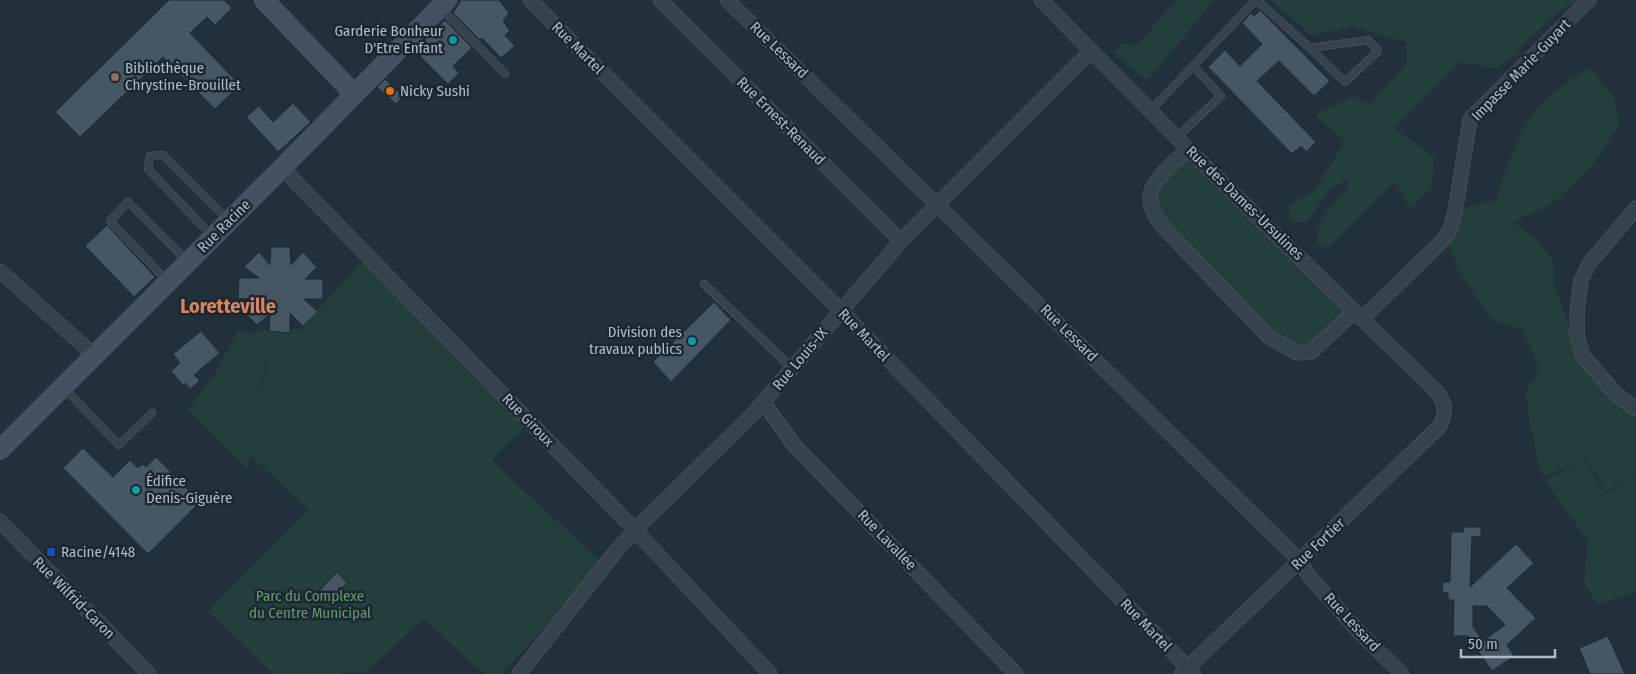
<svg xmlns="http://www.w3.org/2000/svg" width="1636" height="674" font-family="'Fira Sans Condensed',sans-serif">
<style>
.green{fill:#243d3d;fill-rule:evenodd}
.building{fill:#465663;stroke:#1d2933;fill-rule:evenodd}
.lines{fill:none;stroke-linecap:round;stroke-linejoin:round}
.lane-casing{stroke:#545f6a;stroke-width:8}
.street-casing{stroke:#545f6a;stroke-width:15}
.secondary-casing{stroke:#545f6a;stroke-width:20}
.lane{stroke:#36424c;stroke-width:7}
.street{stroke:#36424c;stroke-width:14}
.secondary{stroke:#445160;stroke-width:19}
.culture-dot{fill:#0f9aa8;stroke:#1b2731;stroke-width:2}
.education-dot{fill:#8d6e63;stroke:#1b2731;stroke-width:2}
.food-dot{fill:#e8710a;stroke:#1b2731;stroke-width:2}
.transit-dot{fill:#1a4fb4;stroke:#1b2731;stroke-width:2}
.labels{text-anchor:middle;stroke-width:5;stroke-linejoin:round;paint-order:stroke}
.poi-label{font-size:15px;fill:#b1bcc8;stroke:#1b2731;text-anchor:start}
.street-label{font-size:15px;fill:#b1bcc8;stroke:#1b2731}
.park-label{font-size:15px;fill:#679a6d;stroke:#1b2731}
.district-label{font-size:20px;font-weight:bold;fill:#d8855c;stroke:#1b2731}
</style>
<rect width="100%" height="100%" fill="#22303c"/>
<!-- green -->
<path class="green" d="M1176,0H1216L1214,1L1147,81L1113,53L1123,43L1136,46Z
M1270,0H1581L1562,9L1520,48L1518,54L1496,68L1460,62L1394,128L1435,158L1431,189L1410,209L1395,182L1327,249L1317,243C1315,222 1334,202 1348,188L1347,180L1330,189L1307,222H1291L1288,206L1315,190L1345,141L1314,115L1353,96L1369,104L1406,65V42L1353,27L1311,35Z
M1590,67L1614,98L1619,125L1592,166L1553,203L1513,222L1535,238L1553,261V284L1558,293L1576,349L1607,396L1636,411V475L1606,491L1586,458H1584L1605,494L1636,476V591L1598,605L1584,583L1588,541L1545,481L1582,460L1543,477L1535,450L1525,392L1540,370L1522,329L1499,322L1492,319L1473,293L1458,268L1448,242L1465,207L1496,200C1504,171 1517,137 1535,111C1544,97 1575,77 1590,67Z
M1188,149L1355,311L1314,347H1285L1167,231L1150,195Z
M365,258L529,423L491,460L603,563L502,674H483L424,619L365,673L346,672L341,674H273L208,611L309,510L250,455L248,469L188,410L216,372L238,330L251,335L262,329L300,330ZM267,356L268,358L256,420Z"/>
<!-- building -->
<path class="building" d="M169,0H224L232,8L215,25L207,17L190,33L240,85L215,109L163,57L80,137L55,112Z
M461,0H499L509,13L503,21L510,31L505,35L515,46L501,58L482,38L480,40L453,13Z
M1260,10L1330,81L1314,96L1279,61L1257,81L1316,142L1306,152L1301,146L1292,154L1208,67L1225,50L1240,66L1262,44L1242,23L1251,13L1254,16Z
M445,20L472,48L453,66L459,73L448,84L414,50Z
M385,79L403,96L396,104L377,87Z
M293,103L311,122L278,152L246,117L259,106L273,122Z
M107,225L155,277L134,297L85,246Z
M271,247H290L291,265L303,252L317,267L305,279H323V299H304L318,312L303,326L290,313V333L269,331L270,314L257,325L243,311L257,298L238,299L239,278H259L244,267L259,252L270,265Z
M714,302L731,320L671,382L653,362Z
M201,331L220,353L194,375L200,381L190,389L185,383L183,385L171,371L180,363L173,354Z
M83,448L113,477L130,460L138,468L143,464L146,467L156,457L200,502L148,554L63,468Z
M1464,527H1481V537L1472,536L1470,587L1516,544L1534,563L1507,588L1536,618L1507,645L1514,656L1492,671L1468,636H1453L1454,600H1448V593H1442L1443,582H1450L1451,532H1463ZM1473,606H1487L1505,625L1483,641L1473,627Z
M337,572L347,583L329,602L318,592Z
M1608,636L1625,674H1590L1579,648Z"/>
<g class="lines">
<defs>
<path id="lane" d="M1257,0L1310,48L1345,82L1378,51L1368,40L1310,48
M440,7L505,74
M1193,66L1256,0
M1150,111L1193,66L1221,96L1177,137
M213,237L148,169L150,156L163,155L228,220
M168,282L110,221L128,202L188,262
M704,284L792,368
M63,387L119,445L152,413"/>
<path id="street" d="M530,0L841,311L1193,673
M660,0L901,241
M727,0L971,238L1300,561L1309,576L1361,634L1402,674
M1041,0L1188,149L1434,389C1446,403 1447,409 1440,426L1181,674
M1188,149C1159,178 1131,192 1167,231L1269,337L1297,353L1311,352L1355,311
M282,168L635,530L770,674
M1636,208L1589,264L1581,280L1577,311V335L1583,356L1615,393L1636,409
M0,271L94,355
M1363,318L1444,239L1451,227L1456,207L1470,119L1589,0
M763,402L794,445L1016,674
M0,521L149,674
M519,674L616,551L635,530L754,413L901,241L1091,51"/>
<path id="secondary" d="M264,0L354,94
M0,450L282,168L447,0"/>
</defs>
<!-- lane casing -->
<use href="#lane" class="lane-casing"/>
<!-- street casing -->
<use href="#street" class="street-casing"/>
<!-- secondary casing -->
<use href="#secondary" class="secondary-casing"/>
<!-- lane -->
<use href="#lane" class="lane"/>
<!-- street -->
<use href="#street" class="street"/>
<!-- secondary -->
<use href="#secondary" class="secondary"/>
</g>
<!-- markers -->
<g class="culture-dot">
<circle cx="453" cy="40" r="5"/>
<circle cx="692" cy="341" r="5"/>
<circle cx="136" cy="490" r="5"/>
</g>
<circle class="education-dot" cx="115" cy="77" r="5"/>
<circle class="food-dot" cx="390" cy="91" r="5"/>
<rect class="transit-dot" x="46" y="547" width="10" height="10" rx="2.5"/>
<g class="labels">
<!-- poi labels -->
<g class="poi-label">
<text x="443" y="36" text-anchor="end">Garderie Bonheur<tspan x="443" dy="17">D'Etre Enfant</tspan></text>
<text x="125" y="73">Bibliothèque<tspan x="125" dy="17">Chrystine-Brouillet</tspan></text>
<text x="400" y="96">Nicky Sushi</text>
<text x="682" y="337" text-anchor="end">Division des<tspan x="682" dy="17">travaux publics</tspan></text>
<text x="146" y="486">Édifice<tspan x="146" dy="17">Denis-Giguère</tspan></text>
<text x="61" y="557">Racine/4148</text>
</g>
<!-- street labels -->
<g class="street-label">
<text transform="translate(578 48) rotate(45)" y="5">Rue Martel</text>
<text transform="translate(779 50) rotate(44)" y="5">Rue Lessard</text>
<text transform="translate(1521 70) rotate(-46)" y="5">Impasse Marie-Guyart</text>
<text transform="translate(781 121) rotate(45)" y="5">Rue Ernest-Renaud</text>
<text transform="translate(1245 203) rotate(44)" y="5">Rue des Dames-Ursulines</text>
<text transform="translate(224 226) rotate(-45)" y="5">Rue Racine</text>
<text transform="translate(1069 333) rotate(45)" y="5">Rue Lessard</text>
<text transform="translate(864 335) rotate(46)" y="5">Rue Martel</text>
<text transform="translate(800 359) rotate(-50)" y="5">Rue Louis-IX</text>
<text transform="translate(528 420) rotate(46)" y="5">Rue Giroux</text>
<text transform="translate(887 540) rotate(46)" y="5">Rue Lavallée</text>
<text transform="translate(1318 544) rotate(-44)" y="5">Rue Fortier</text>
<text transform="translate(74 598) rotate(45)" y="5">Rue Wilfrid-Caron</text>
<text transform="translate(1352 622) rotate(47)" y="5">Rue Lessard</text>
<text transform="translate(1146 625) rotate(46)" y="5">Rue Martel</text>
</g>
<!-- park labels -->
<g class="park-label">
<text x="310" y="601">Parc du Complexe<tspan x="310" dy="17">du Centre Municipal</tspan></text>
</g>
<!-- district labels -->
<g class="district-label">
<text x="228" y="313">Loretteville</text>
</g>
</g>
<!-- scale -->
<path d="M1461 649v8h94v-8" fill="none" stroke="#b1bcc8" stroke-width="2.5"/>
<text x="1468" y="649" font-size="15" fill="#b1bcc8" stroke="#1b2731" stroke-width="4" paint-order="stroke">50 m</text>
</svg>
